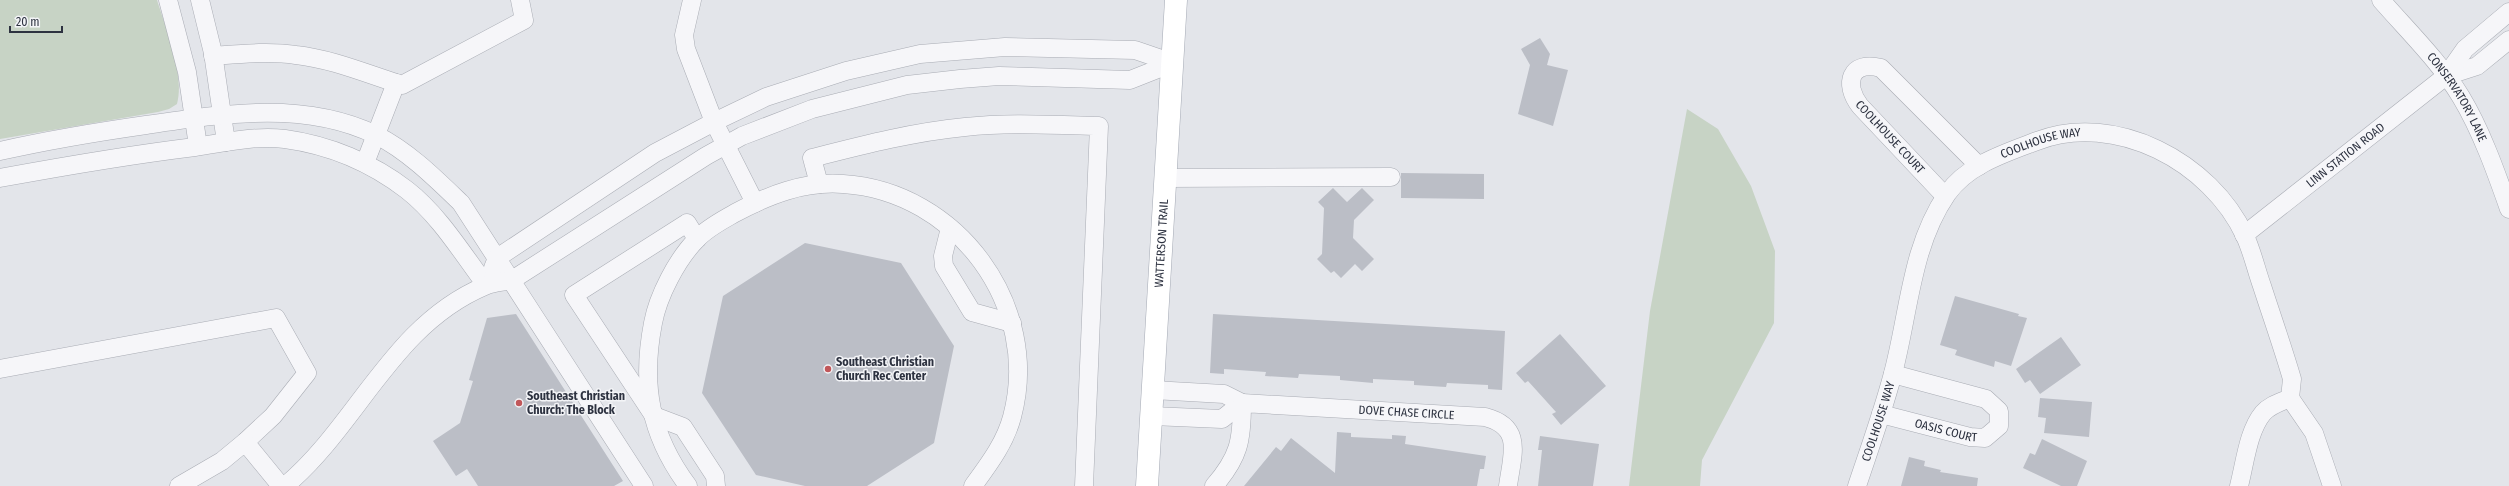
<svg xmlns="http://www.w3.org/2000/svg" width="2509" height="486" font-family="'Fira Sans Condensed',sans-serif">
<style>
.green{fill:#c7d3c5}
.building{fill:#bbbec6}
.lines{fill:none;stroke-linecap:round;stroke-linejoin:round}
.minor-casing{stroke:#a9acb4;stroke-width:19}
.major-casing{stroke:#a4a9b4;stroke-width:23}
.minor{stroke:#f6f6f9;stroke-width:18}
.major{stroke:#fff;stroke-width:22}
.poi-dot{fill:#c1575a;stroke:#f3f4f7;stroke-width:1.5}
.labels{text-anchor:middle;stroke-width:3;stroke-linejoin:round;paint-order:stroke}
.street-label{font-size:12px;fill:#2d3240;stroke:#f3f4f7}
.poi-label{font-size:12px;font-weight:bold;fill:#2d3240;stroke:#f3f4f7;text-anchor:start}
</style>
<rect width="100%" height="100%" fill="#e3e5ea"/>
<!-- green -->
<path class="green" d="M0,0H157C166,29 185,74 177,104L169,109L158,112L0,139Z
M1687,109L1718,129L1751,186L1775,251L1774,323L1702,460L1700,486H1629L1650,311Z"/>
<!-- building -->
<path class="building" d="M1540,38L1550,54L1547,65L1568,70L1553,126L1518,114L1530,65L1521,49Z
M1401,173L1484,174V199L1401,198Z
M1333,188L1347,202L1362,188L1374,200L1354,220L1353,238L1374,259L1362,271L1355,264L1341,278L1334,271L1331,273L1317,259L1322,254L1324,208L1318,202Z
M805,243L901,263L954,346L934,443L867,486H805L756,475L702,393L723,296Z
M1955,296L2019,314L2018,316L2027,318L2011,366L1995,361L1994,367L1955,355L1957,350L1940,345Z
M516,314L623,481L614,486H478L467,469L456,476L433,441L460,423L473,381L469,380L487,318Z
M1213,314L1505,331L1502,390L1488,389V385L1447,383L1446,387L1414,385V381L1373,379V383L1340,380V376L1299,374L1298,378L1265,376L1266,372L1224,369V374L1210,373Z
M1560,334L1606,386L1561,425L1552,414L1556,412L1528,381L1525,383L1516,373Z
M2061,337L2081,365L2040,394L2030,380L2025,383L2016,369Z
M2040,398L2092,402L2089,437L2044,433L2046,418L2038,417Z
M1337,432L1351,433V437L1392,439V435L1406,436L1405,444L1486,456L1484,469H1480L1477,486H1244L1276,447L1281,451L1291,438L1335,473Z
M1540,436L1599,444L1593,486H1538L1542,450H1538Z
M2042,439L2087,461L2077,486H2061L2023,468L2030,453L2035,455Z
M1909,457L1925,461L1924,466L1941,470L1940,472L1978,478L1977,486H1901Z"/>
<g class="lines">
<defs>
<g id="minor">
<path d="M168,0L187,72L198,146"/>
<path d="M200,0L213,53L226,142"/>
<path d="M692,0L684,35L686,49L714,122L755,203"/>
<path id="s1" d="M2381,0C2408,31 2440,62 2461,97C2481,130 2496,172 2509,209"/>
<path d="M213,56C240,54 269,51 296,55C332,59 367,74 402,85L524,20L520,0"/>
<path d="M2446,76L2477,66L2509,40"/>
<path d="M0,151C49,140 97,132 146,125C222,114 304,100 376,135C408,151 435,178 461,203L644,486"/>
<path d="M365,163L396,83"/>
<path d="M0,178C65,166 129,155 195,147C224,143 255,135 285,139C329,145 372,163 407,190C439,215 462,253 486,285"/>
<path d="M1165,178L1391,177"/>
<path d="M819,184L812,158C863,145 913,132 965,127C1009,122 1054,125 1099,126L1084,486"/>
<path d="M1945,196L1860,106C1843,84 1850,60 1881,68L1979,166"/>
<path d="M950,228L943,256L944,266L972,312L1012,323"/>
<path id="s2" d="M2244,235L2446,76L2465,49L2509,12"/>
<path d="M697,239L687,223L574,295L654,416L683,427L715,476L716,486"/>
<path d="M493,268L497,258L655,153L714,122L766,97L846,71L920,54L1005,47L1135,50L1173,63"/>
<path d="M0,369L276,318L307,373L273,416L245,442"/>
<path d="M2290,398L2314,433L2332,486"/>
<path id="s3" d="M1881,414L1970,437L1985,438L1999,426V411L1986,399L1893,374"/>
<path d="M1152,416L1222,419L1242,403L1224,394L1153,390"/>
<path d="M179,486L222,461L245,442L281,486"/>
<path d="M285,486C358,425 392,325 485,286C493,282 503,282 512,280L706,156L742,136L812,109L907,85L960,79L999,76L1130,80L1173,63"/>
<path d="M688,486C650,435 641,385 653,323C658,296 677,259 697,239C707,228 723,220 735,213C769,195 804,181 843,184C957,191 1042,306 1012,417C1005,443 989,464 973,486"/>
<path id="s4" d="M1214,486C1239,457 1242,441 1242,403L1485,417C1524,427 1512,455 1508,486"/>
<path id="s5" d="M1857,486C1869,450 1882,414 1892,377C1909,316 1910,248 1947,194C1967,165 2005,153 2037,141C2115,111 2211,162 2245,236C2252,251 2256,269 2262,286C2272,317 2283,348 2292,379L2290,398C2281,402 2270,405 2263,413C2248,431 2245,463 2239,486"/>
</g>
<g id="major">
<path id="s6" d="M1147,486L1176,0"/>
</g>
</defs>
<!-- minor casing -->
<use href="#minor" class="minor-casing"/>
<!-- major casing -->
<use href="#major" class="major-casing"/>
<!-- minor -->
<use href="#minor" class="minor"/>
<!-- major -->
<use href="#major" class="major"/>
</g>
<!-- markers -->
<g class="poi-dot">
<circle cx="828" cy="369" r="4"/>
<circle cx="519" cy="403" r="4"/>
</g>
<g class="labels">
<!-- street labels -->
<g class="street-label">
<text dy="4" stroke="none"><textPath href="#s1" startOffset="124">CONSERVATORY LANE</textPath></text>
<text transform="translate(1890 137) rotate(47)" y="4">COOLHOUSE COURT</text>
<text dy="4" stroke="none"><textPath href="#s5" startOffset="416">COOLHOUSE WAY</textPath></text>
<text dy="4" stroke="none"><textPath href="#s2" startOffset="129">LINN STATION ROAD</textPath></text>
<text dy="4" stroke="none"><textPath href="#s6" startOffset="243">WATTERSON TRAIL</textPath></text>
<text dy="4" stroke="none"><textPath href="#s4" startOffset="255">DOVE CHASE CIRCLE</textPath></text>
<text dy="4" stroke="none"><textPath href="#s5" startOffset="68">COOLHOUSE WAY</textPath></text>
<text dy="4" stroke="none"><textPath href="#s3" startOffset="67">OASIS COURT</textPath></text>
</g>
<!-- poi labels -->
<g class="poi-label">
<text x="836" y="366">Southeast Christian<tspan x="836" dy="14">Church Rec Center</tspan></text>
<text x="527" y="400">Southeast Christian<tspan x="527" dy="14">Church: The Block</tspan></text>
</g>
</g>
<!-- scale -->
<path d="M10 26v6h52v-6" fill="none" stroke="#2d3240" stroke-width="2"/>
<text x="16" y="26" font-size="12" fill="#2d3240" stroke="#f3f4f7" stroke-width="3" paint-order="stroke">20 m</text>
</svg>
